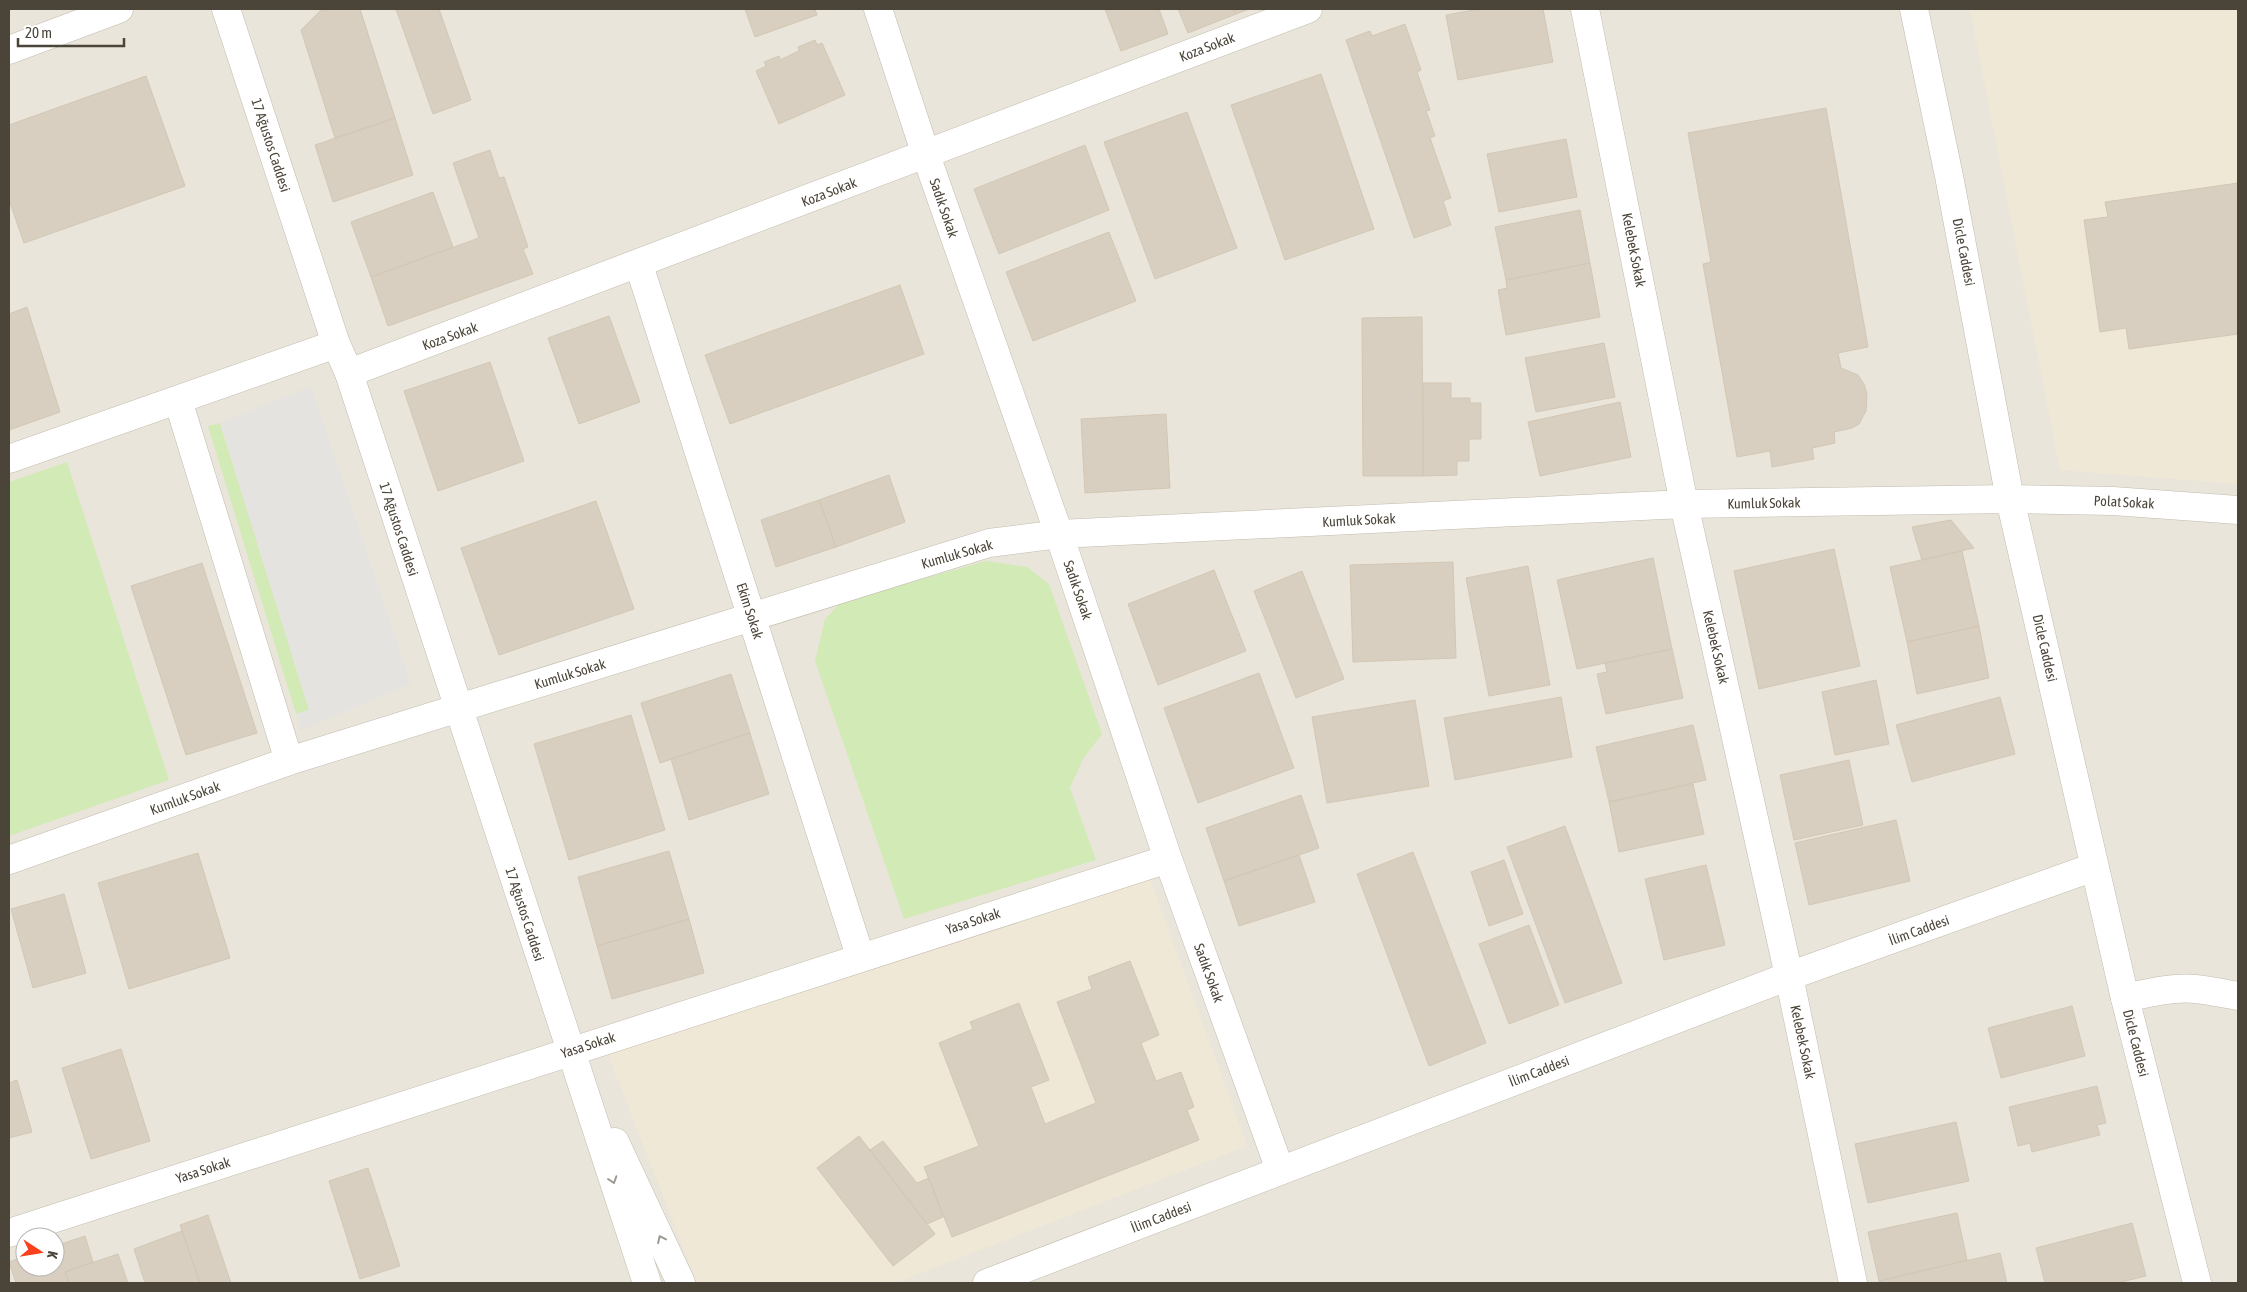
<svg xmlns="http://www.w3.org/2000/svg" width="2247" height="1292" font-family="'Asap Condensed',sans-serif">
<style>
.residential{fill:#eae5da;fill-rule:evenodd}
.education{fill:#efe8d6}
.green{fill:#d2eab5}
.parking{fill:#e5e3e0}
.building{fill:#d8cfc1;stroke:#d3c7b4}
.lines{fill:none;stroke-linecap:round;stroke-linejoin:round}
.minor-casing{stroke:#c2bbae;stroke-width:29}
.tertiary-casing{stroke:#c2bbae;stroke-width:29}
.minor{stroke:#fff;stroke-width:28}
.tertiary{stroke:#fff;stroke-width:28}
.oneway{stroke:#9c9892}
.labels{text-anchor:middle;stroke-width:4;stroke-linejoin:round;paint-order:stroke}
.street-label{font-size:14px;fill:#4b4439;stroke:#fff}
</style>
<rect width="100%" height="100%" fill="#f6f3ec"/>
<!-- residential -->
<path class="residential" d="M9,9H2238V1283H9ZM25,1237H55V1267H25Z"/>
<!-- education -->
<path class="education" d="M1970,9H2238V484L2060,470Z
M1150,879L1247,1146L895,1283H697L607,1052Z"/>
<!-- green -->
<path class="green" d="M220,423L309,710L296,714L208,426Z
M67,462L169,780L9,836V482Z
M986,561L1027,567L1049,584L1102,734L1083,759L1070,788L1096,860L904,919L815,661L825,619L841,602Z"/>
<!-- parking -->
<path class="parking" d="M311,386L411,684L301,730L296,714L309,710L220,423Z"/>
<!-- building -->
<path class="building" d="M328,9H360L395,118L335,138L301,30L320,11Z
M396,9H439L471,100L433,114Z
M745,9H815L817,15L755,37Z
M1105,9H1159L1168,34L1121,51Z
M1178,9H1233L1236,14L1188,33Z
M1233,9H1249L1236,14Z
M1479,9H1543L1553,62L1458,80L1446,15Z
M1405,24L1421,70L1417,72L1430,110L1426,111L1435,136L1430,138L1451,198L1443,201L1451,225L1414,238L1346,40L1370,31L1372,36Z
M815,40L817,45L822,43L845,95L779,124L756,71L766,66L764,62L779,56L780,60L799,51L798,47Z
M1321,74L1374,229L1285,260L1231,105Z
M146,76L185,186L24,243L9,200V125Z
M1826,108L1868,347L1838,353L1841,368L1858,375L1864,384L1867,394L1866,411L1859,424L1852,428L1834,432L1835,443L1812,448L1814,459L1772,467L1770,451L1737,457L1703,264L1711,262L1688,133Z
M1187,112L1237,248L1155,279L1104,142Z
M395,118L413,175L333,202L315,145Z
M1566,139L1577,197L1499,212L1487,154Z
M1085,145L1109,210L999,254L974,189Z
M490,150L499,178L504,177L528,247L523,249L533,274L388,326L371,277L479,238L453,163Z
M2238,183V334L2129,349L2126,328L2100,332L2084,220L2108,217L2105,202Z
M433,192L453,247L371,277L351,222Z
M1580,210L1590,263L1506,280L1495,227Z
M1109,232L1136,301L1033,341L1006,272Z
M1590,263L1600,317L1506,335L1498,290L1507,288L1506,280Z
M900,285L924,354L730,424L705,355Z
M27,307L60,412L9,430V314Z
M609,316L640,402L579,424L548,338Z
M1422,317L1423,476H1363L1362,318Z
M1604,343L1615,397L1536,412L1525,358Z
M490,362L524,461L438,491L404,391Z
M1423,383H1451V398H1470V403H1481V439H1469V461H1457V475L1423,476Z
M1620,402L1631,457L1540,476L1528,422Z
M1166,414L1170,488L1085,493L1081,419Z
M889,475L905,522L836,547L819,500Z
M819,500L836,547L776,567L761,520Z
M596,501L634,609L499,655L461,548Z
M1951,520L1974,548L1922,560L1912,527Z
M1834,549L1860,666L1759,689L1734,571Z
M1962,551L1979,626L1907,642L1890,567Z
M1653,558L1672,649L1577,669L1557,580Z
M1453,562L1456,658L1353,662L1350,565Z
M202,563L257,733L186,755L131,586Z
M1528,566L1550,685L1489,696L1466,578Z
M1214,570L1246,651L1158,685L1128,604Z
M1302,571L1344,679L1296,698L1254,591Z
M1979,626L1989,678L1917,694L1907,642Z
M1672,649L1683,698L1606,714L1597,674L1607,672L1605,663Z
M1259,673L1294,768L1198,803L1164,708Z
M731,674L750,733L660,763L641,703Z
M1876,680L1889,744L1835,755L1822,692Z
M1561,697L1572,757L1455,780L1444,718Z
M2000,697L2015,754L1912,782L1896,725Z
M1415,700L1429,786L1327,803L1312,717Z
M631,715L665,830L569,860L534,744Z
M1693,725L1706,780L1609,802L1596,747Z
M750,733L769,794L689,820L671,759Z
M1849,760L1863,825L1794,840L1780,775Z
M1693,784L1704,834L1619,852L1609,802Z
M1301,795L1319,848L1224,881L1206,828Z
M1896,820L1910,881L1809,905L1795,843Z
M1565,826L1622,983L1565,1003L1507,847Z
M669,851L689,919L597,946L578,877Z
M1413,852L1486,1043L1429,1066L1357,874Z
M198,853L230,958L129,989L98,883Z
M1299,855L1315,902L1239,926L1224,881Z
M1504,860L1523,914L1489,926L1471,872Z
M1706,865L1725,945L1664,960L1645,879Z
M64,894L86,973L33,988L11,909Z
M689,919L704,973L612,999L597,946Z
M1529,925L1559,1005L1509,1024L1479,944Z
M1130,961L1159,1035L1141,1043L1156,1081L1181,1072L1194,1107L1187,1110L1199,1140L952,1237L924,1167L979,1146L939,1043L973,1029L970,1022L1019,1003L1049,1080L1031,1087L1045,1124L1096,1103L1057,1002L1092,989L1088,977Z
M2072,1006L2085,1056L2001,1078L1988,1028Z
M121,1049L150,1141L91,1159L62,1068Z
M17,1080L32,1132L9,1138V1083Z
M2097,1086L2106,1123L2097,1125L2100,1135L2032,1152L2030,1143L2018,1146L2009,1107Z
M1956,1122L1969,1181L1868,1203L1855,1144Z
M859,1136L935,1234L893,1266L817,1168Z
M883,1141L917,1183L929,1178L943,1217L927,1224L870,1150Z
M368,1168L400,1266L360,1279L329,1181Z
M1957,1213L1967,1260L1879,1281L1868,1232Z
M208,1215L231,1283H200L180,1225Z
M2132,1223L2146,1276L2117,1283H2045L2036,1248Z
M182,1231L200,1283H145L134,1249Z
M85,1236L93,1262L65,1272L69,1283H16L9,1262L25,1256V1267H55V1246Z
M2000,1253L2007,1283H1879V1281Z
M118,1254L128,1283H69L65,1272Z"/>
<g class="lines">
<defs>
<path id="minor" d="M878,9L926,155L1059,534L1168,859L1280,1170
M1585,9L1684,504L1789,976L1853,1283
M9,50L119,9
M639,265L860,956
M349,373C670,254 988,129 1308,9
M178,400L289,761
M9,459L336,344
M9,860L289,761L989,543L1059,534L1684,504L2010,499L2113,501L2238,510
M2125,998C2148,993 2172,987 2195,989C2210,990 2224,994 2238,996
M9,1233L1168,859"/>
<path id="tertiary" d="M226,9L336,344L349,373L647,1283
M1914,9L1949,176L2010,499L2125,998L2197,1283
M615,1142L681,1283
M987,1283L1789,976L2094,867"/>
</defs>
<!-- minor casing -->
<use href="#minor" class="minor-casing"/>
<!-- tertiary casing -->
<use href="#tertiary" class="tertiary-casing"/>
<!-- minor -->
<use href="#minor" class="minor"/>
<!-- tertiary -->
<use href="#tertiary" class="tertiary"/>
</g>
<!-- one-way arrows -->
<defs><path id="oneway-chevron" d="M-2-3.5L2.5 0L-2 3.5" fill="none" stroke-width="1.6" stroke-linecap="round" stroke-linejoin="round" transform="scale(1.25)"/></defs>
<g class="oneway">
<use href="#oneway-chevron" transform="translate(613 1180) rotate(72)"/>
<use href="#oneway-chevron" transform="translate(661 1239) rotate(-115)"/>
</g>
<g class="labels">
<!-- street labels -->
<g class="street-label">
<text transform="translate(1207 47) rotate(-21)" y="5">Koza Sokak</text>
<text transform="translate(271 145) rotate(72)" y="5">17 Ağustos Caddesi</text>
<text transform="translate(829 192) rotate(-21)" y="5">Koza Sokak</text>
<text transform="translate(944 208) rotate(71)" y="5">Sadık Sokak</text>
<text transform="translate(1634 250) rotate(79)" y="5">Kelebek Sokak</text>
<text transform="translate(1964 252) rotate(79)" y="5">Dicle Caddesi</text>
<text transform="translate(450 336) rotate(-20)" y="5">Koza Sokak</text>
<text transform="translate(2124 502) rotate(3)" y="5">Polat Sokak</text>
<text transform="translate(1764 503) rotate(-1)" y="5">Kumluk Sokak</text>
<text transform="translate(1359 520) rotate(-3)" y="5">Kumluk Sokak</text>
<text transform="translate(399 529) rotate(72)" y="5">17 Ağustos Caddesi</text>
<text transform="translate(957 554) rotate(-16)" y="5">Kumluk Sokak</text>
<text transform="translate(1078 590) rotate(71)" y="5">Sadık Sokak</text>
<text transform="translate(750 611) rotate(72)" y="5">Ekim Sokak</text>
<text transform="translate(1716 647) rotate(77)" y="5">Kelebek Sokak</text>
<text transform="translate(2045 648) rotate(77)" y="5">Dicle Caddesi</text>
<text transform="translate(570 674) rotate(-17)" y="5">Kumluk Sokak</text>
<text transform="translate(185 798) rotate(-20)" y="5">Kumluk Sokak</text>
<text transform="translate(525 914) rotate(72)" y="5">17 Ağustos Caddesi</text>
<text transform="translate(973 921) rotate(-18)" y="5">Yasa Sokak</text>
<text transform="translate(1919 930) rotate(-20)" y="5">İlim Caddesi</text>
<text transform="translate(1209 973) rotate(70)" y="5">Sadık Sokak</text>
<text transform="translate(1803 1042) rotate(78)" y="5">Kelebek Sokak</text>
<text transform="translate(2136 1043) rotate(76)" y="5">Dicle Caddesi</text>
<text transform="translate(588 1045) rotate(-18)" y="5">Yasa Sokak</text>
<text transform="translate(1539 1071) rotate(-21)" y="5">İlim Caddesi</text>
<text transform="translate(203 1170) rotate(-18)" y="5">Yasa Sokak</text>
<text transform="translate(1161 1217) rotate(-21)" y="5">İlim Caddesi</text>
</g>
</g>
<!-- border -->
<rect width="2247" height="1292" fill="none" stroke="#4b4439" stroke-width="20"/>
<!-- north arrow -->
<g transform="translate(40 1252) rotate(102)"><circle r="24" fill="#ffffff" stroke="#b7b4b0"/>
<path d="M0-4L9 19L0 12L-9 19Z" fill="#fc3f1d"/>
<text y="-8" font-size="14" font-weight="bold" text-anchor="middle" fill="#4b4439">K</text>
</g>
<!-- scale -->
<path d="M18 38v8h106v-8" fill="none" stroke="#4b4439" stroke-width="2.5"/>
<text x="25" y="38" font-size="15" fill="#4b4439" stroke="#ffffff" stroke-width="4" paint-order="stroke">20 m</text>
</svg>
